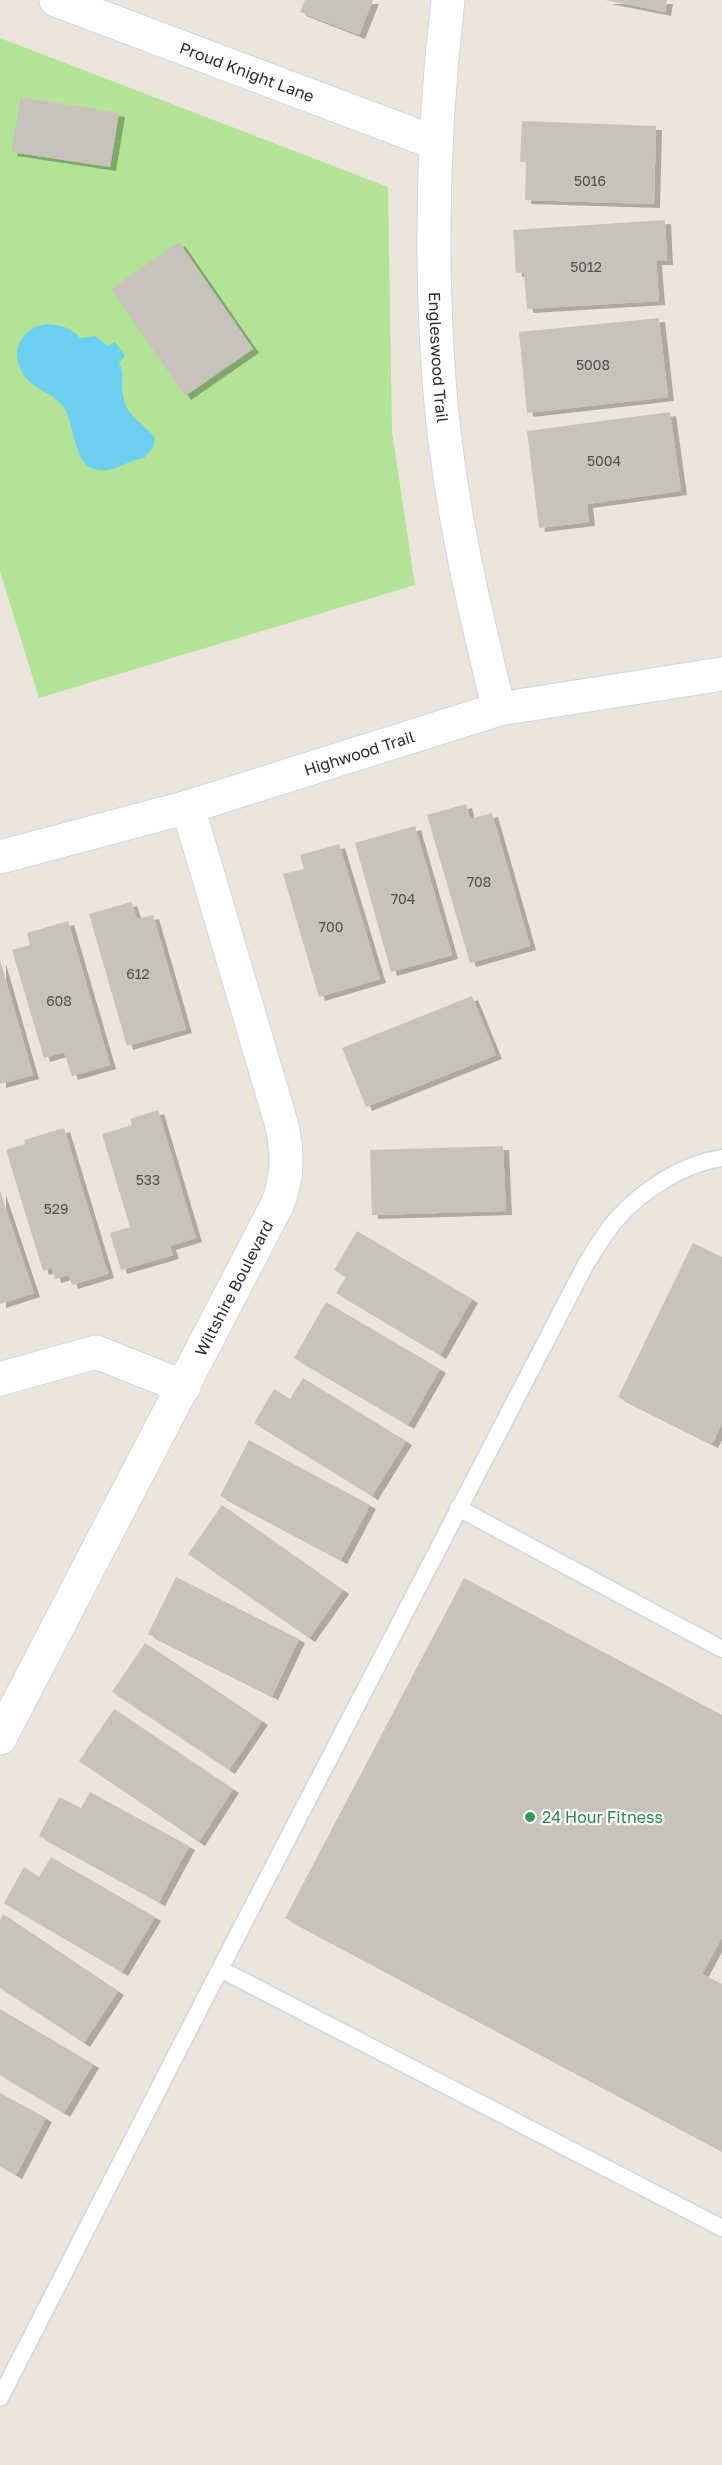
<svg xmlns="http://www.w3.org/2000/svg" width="722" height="2465" font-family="'Golos Text',sans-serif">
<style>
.green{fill:#b2e397}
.water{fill:#6dcfef}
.building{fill:#c7c2bb;filter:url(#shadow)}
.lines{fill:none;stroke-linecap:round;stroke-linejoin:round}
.service-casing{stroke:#d1d4e3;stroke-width:19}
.minor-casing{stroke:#d1d4e3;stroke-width:35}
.service{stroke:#fff;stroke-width:16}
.minor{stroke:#fff;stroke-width:33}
.leisure-dot{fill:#2e9e5b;stroke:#fff;stroke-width:2}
.labels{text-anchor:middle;stroke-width:4.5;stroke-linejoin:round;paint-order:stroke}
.number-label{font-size:14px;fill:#51504e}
.street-label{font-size:16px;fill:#2a2a2a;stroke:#fff}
.leisure-label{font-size:16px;fill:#27864d;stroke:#fff;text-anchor:start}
</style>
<defs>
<filter id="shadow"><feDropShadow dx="6" dy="4" stdDeviation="0" flood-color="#0004"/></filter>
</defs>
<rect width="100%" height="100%" fill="#ece5db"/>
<!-- green -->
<path class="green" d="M0,38L388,187L392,432L415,585L39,698L0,571Z"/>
<!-- water -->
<path class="water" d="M46,324C60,325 71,327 80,338L95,336L108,346L115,342L125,356L119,362C125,375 120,387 124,400C129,418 144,424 155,438L154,446L144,458C124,461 109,478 88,466C76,459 73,426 66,411C55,390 31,393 20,368C16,360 16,350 20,342C26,331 35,326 46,324Z"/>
<!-- building -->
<path class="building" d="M305,0H373L359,35L300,12Z
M605,0H667L665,12Z
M21,97L119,113L110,167L11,152Z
M522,121L656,126L654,204L525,200L526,162H520Z
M665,220L667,261H656L659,301L527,309L524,272L516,273L513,230Z
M179,242L253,349L185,396L111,289Z
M659,318L668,397L527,413L519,332Z
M670,412L681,491L587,504L589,522L539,528L527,431Z
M466,804L470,819L492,813L530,946L470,963L427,815Z
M415,826L452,955L391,972L355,843Z
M339,844L380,979L319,997L283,874L304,869L300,855Z
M131,902L137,919L153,915L186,1029L127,1046L89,914Z
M68,921L110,1065L72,1076L64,1052L44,1058L12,950L30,945L27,933Z
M0,960L33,1075L0,1084Z
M472,996L496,1055L366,1107L342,1048Z
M158,1110L196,1238L170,1246L173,1255L121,1270L110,1233L130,1227L102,1134L132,1125L130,1119Z
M64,1128L108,1274L72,1285L69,1275L55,1279L52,1268L43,1271L6,1150L25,1144L24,1140Z
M503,1146L506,1211L372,1215L370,1150Z
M0,1191L34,1293L0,1304Z
M357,1231L472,1299L440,1355L336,1293L346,1277L334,1270Z
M693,1243L722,1257V1424L712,1444L618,1397Z
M326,1302L440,1369L408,1425L294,1358Z
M303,1378L406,1441L372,1496L254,1423L274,1389L290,1399Z
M249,1440L370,1505L341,1560L220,1496Z
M222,1505L343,1590L309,1638L188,1554Z
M176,1577L299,1639L272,1696L148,1634Z
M464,1578L722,1715V1937L702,1974L722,1984V2151L285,1918Z
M145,1643L262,1721L229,1770L112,1692Z
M114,1709L233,1789L199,1842L79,1761Z
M90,1792L189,1846L159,1902L39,1836L59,1797L81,1808Z
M51,1857L155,1917L122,1972L4,1903L24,1867L39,1877Z
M3,1914L118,1991L84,2043L0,1988V1920Z
M0,2009L93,2064L64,2113L0,2075Z
M0,2093L46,2118L16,2175L0,2166Z"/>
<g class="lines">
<defs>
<path id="service" d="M458,1508L722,1649
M220,1969L586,1264C595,1250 604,1234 615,1221C641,1191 682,1164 722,1158
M0,2398L220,1969L722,2228"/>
<g id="minor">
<path id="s1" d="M56,0L436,143"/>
<path id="s2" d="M448,0C433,126 430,254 439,380C447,491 472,601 499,709"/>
<path id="s3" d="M0,857L188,807L499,709L722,674"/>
<path d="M0,1379L96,1352L184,1387"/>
<path id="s4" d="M0,1738L277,1205C288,1178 288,1154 282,1126L188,807"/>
</g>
</defs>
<!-- service casing -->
<use href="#service" class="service-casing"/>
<!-- minor casing -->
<use href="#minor" class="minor-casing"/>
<!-- service -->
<use href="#service" class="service"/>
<!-- minor -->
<use href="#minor" class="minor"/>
</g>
<!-- markers -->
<circle class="leisure-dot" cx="530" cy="1817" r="6"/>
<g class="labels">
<!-- number labels -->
<g class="number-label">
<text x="590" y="186">5016</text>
<text x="586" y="272">5012</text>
<text x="593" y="370">5008</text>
<text x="604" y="466">5004</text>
<text x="479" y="887">708</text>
<text x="403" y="904">704</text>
<text x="331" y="932">700</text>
<text x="138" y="979">612</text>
<text x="59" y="1006">608</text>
<text x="148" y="1185">533</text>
<text x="56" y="1214">529</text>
</g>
<!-- street labels -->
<g class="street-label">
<text dy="6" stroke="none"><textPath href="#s1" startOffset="204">Proud Knight Lane</textPath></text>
<text dy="6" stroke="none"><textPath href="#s2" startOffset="358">Engleswood Trail</textPath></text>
<text dy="6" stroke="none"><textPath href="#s3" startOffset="374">Highwood Trail</textPath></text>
<text dy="6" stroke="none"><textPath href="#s4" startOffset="507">Wiltshire Boulevard</textPath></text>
</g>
<!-- leisure labels -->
<g class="leisure-label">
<text x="542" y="1823">24 Hour Fitness</text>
</g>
</g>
</svg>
